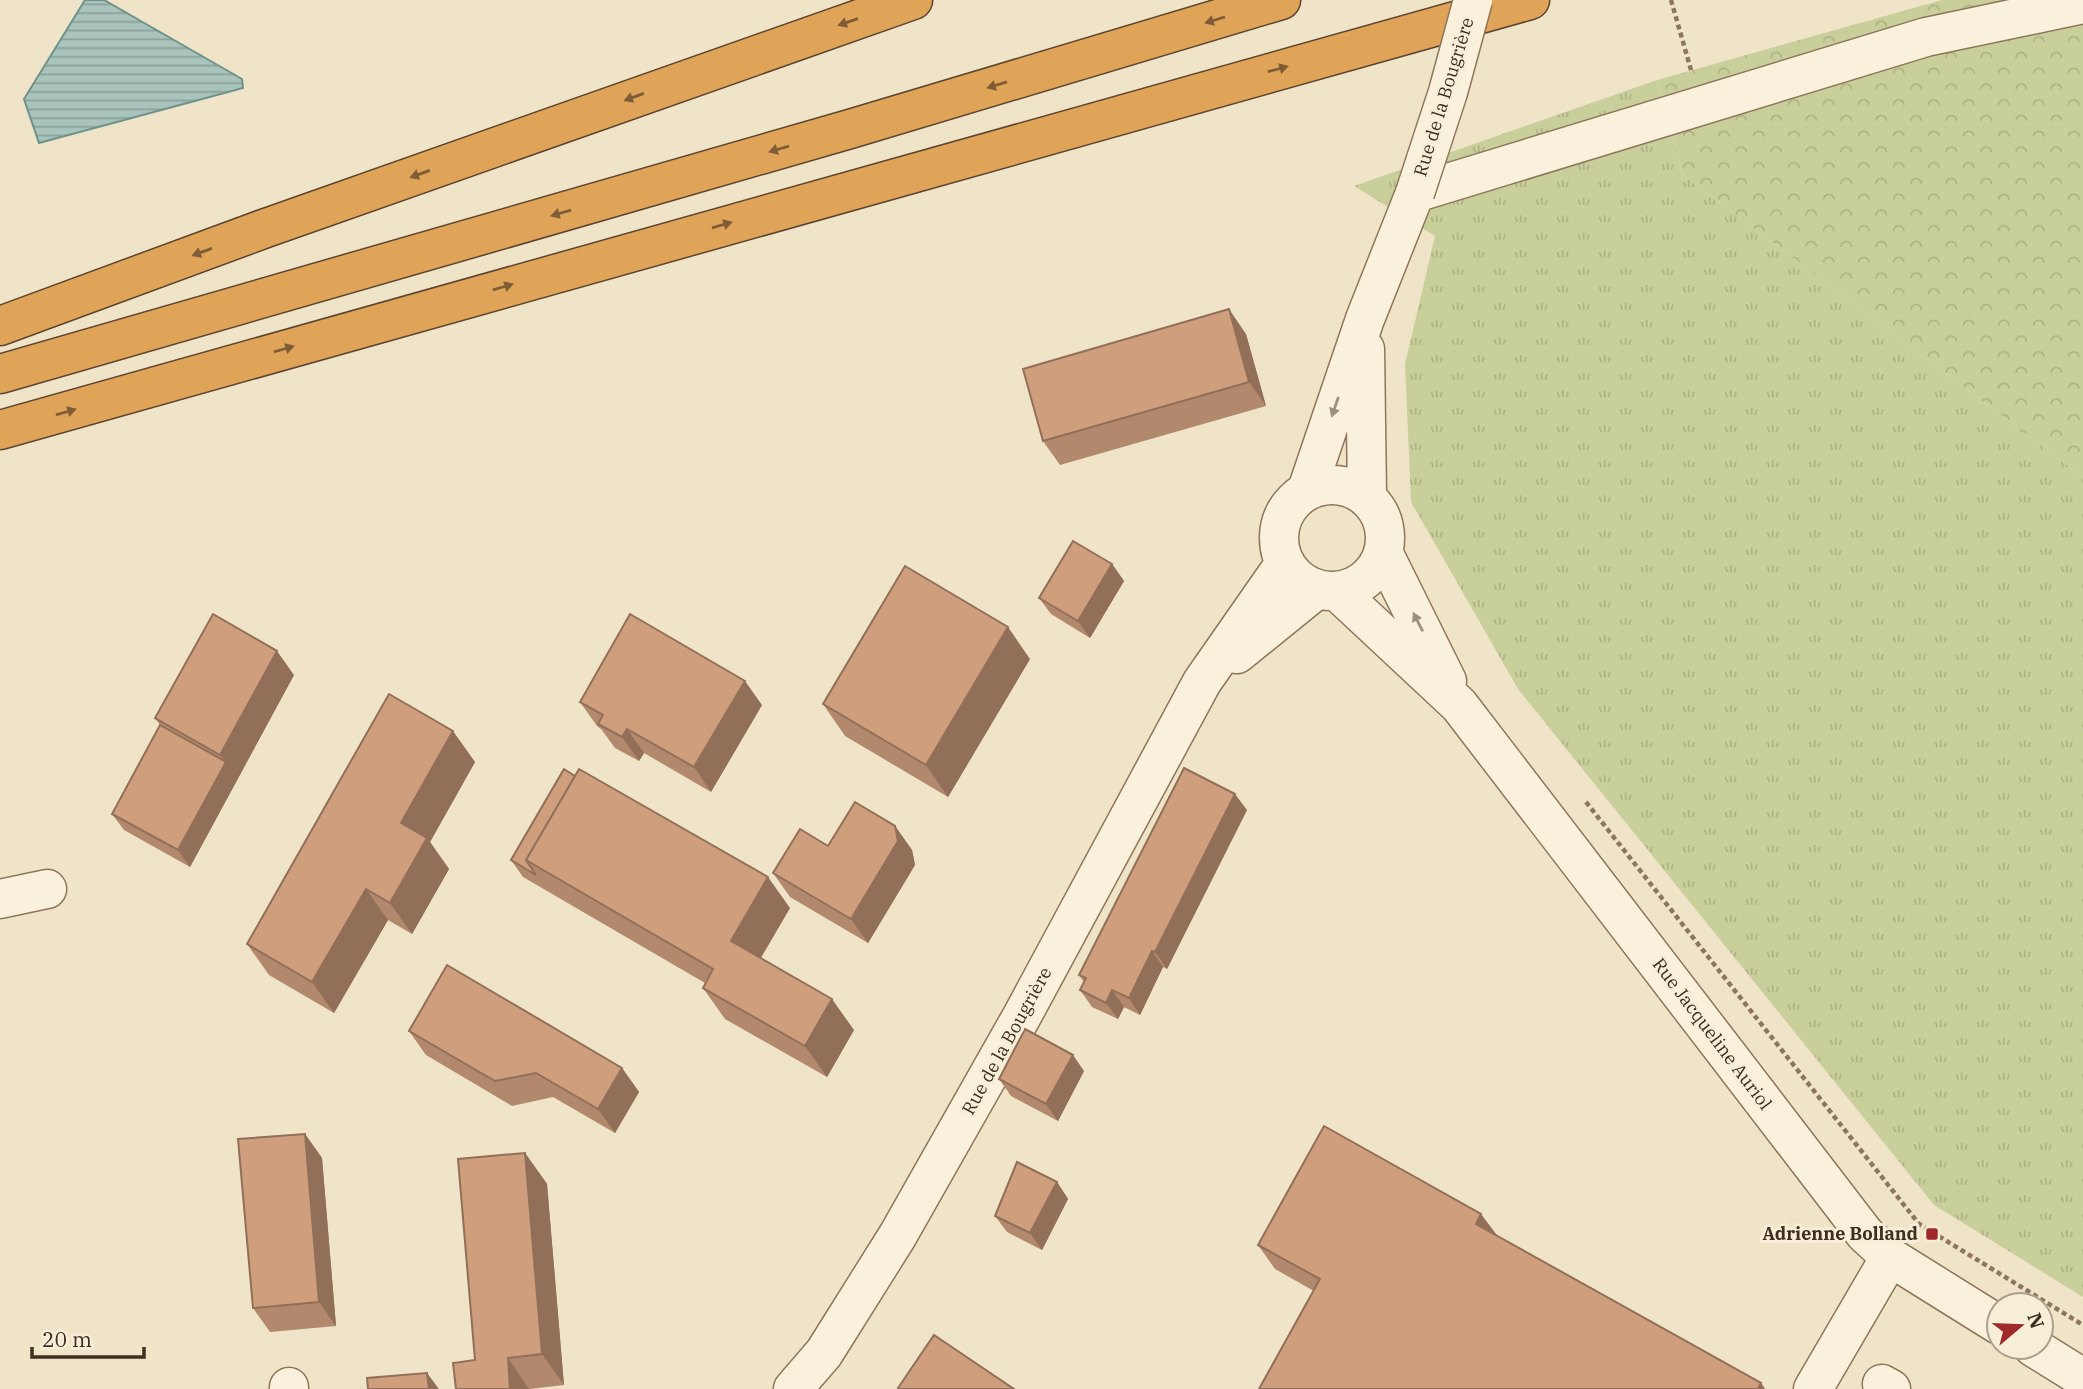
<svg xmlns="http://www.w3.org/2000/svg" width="2083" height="1389" font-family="'IBM Plex Serif',serif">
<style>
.grass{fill:url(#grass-tufts)}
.forest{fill:url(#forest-crowns)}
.water{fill:url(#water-rules);stroke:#6f938a;stroke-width:2}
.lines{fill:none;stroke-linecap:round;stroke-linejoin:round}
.minor-casing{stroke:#8d765c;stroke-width:41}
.highway-casing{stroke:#5b4430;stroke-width:41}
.path{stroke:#8d765c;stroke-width:4.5;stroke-dasharray:5 3.5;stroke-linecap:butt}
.minor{stroke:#faf1dc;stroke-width:38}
.highway{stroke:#e0a458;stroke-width:38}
.minor-bridge-casing{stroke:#8d765c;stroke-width:41;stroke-linecap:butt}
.minor-bridge{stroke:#faf1dc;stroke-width:38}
.wall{fill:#b2896c}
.shaded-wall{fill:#916f58}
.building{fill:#cf9f7d;stroke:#916f58;stroke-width:2}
.oneway{fill:#7e5d36}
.oneway2{fill:#9c907e}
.poi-dot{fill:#9e2a2b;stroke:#f7eed8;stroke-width:2.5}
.labels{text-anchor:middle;stroke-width:6;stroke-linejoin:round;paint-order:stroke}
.street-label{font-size:18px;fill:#3d2e20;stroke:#f7eed8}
.poi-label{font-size:18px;font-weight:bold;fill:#3d2e20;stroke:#f7eed8;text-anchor:end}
</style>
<defs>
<pattern id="grass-tufts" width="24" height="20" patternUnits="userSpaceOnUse" patternTransform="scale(1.75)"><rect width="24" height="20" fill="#c9cf9b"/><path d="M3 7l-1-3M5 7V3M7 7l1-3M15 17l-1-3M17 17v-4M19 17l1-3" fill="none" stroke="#aeb285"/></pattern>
<pattern id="forest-crowns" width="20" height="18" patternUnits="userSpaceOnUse" patternTransform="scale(1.75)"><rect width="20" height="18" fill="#c9cf9b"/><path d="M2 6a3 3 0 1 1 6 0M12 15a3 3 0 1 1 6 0" fill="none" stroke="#aeb285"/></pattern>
<pattern id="water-rules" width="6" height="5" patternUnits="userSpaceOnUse" patternTransform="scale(1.75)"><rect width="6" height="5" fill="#a9c4bc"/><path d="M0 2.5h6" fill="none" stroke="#8ba098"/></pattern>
</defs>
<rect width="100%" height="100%" fill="#f0e4c8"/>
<!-- grass -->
<path class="grass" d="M1657,80L1683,175L2083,477V1297L1934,1205L1518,689L1411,502L1405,364L1435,236L1354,186Z"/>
<!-- forest -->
<path class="forest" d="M1942,0H2083V477L1683,175L1657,80Z"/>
<!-- water -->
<path class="water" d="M85,0H104L242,79L243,88L39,143L24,99Z"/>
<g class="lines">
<defs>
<path id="minor" d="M1365,349L1367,496
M1279 538a53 53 0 1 1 106 0a53 53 0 1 1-106 0Z
M1307,490L1365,319L1415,193L1926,37L2083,4
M1384,554L1447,681
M1338,592L1459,705L1865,1234L1890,1257L1999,1325
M1237,654L1316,590
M0,899L47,889
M2033,1347L2083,1378
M1882,1384L1891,1389
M289,1387V1389
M793,1389L824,1353L898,1235L1022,1016L1202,682L1285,563
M1813,1389L1890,1257"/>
<path id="highway" d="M0,326L266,228L913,0
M0,374L850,129L1281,0
M0,430L1530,0"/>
</defs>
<!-- minor casing -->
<use href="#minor" class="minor-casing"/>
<!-- highway casing -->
<use href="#highway" class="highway-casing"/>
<!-- path -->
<path class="path" d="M1671,0L1691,70
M1586,802L1919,1224L2083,1325"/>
<!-- minor -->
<use href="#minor" class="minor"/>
<!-- highway -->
<use href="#highway" class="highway"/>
<defs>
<path id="minor-bridge" d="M1415,193L1448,92L1473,0"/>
</defs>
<!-- minor-bridge casing -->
<use href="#minor-bridge" class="minor-bridge-casing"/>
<!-- minor-bridge -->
<use href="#minor-bridge" class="minor-bridge"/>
</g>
<!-- wall -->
<path class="wall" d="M1246,334L1266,406L1060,465L1043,441Z
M1112,564L1124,581L1090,638L1051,614L1039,598Z
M1030,659L948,797L845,736L823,704Z
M294,675L190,867L124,830L112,814L160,725L155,718Z
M580,702L762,705L711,792L644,753L639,761L615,748L601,729L597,726Z
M475,762L430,842L449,869L412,934L388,920L334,1013L269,975L247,944Z
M564,769L790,908L761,958L854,1030L827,1077L725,1019L703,988L705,983L523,877L511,860Z
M1247,810L1167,969L1163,967L1140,1015L1124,1007L1118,1019L1092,1007L1080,990L1084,982L1079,975Z
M895,826L912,850L915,865L868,943L790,897L773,873L828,846Z
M409,1031L622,1068L639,1092L615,1133L553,1097L512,1106L426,1055Z
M1084,1071L1058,1121L1011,1096L999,1079Z
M305,1134L322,1158L336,1326L270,1332L253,1308Z
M525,1153L547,1184L564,1385L530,1389H456L475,1360Z
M1057,1182L1068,1199L1042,1250L1007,1232L995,1216Z
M1496,1235L1761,1383L1765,1389H1259L1314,1291L1275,1269L1258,1245Z"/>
<!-- shaded-wall -->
<path class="shaded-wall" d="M1229,309L1246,334L1266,406L1249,382Z
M1112,564L1124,581L1090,638L1078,621Z
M1008,627L1030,659L948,797L926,765Z
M277,651L294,675L190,867L178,850L226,762L220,755Z
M745,681L762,705L711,792L694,767Z
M627,729L644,753L639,761L622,737Z
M453,731L475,762L430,842L449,869L412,934L390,903L401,823Z
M1235,794L1247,810L1167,969L1155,952Z
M895,826L912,850L915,865L868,943L851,919Z
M768,877L790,908L752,972L731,941Z
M366,889L388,920L334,1013L312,982Z
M1152,951L1163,967L1140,1015L1129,998Z
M1112,990L1124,1007L1118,1019L1106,1003Z
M832,999L854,1030L827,1077L805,1046Z
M1073,1055L1084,1071L1058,1121L1046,1104Z
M622,1068L639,1092L615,1133L598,1109Z
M305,1134L322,1158L336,1326L319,1302Z
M525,1153L547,1184L564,1385L542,1354Z
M1057,1182L1068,1199L1042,1250L1030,1233Z
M1481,1214L1499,1238L1476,1224Z
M508,1358L529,1389H510Z
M427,1373L439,1389H429Z
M1761,1383L1765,1389H1758Z"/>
<!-- building -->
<path class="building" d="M1229,309L1249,382L1043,441L1023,369Z
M1073,541L1112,564L1078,621L1039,598Z
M905,566L1008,627L926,765L823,704Z
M213,614L277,651L220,755L155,718Z
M630,614L745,681L694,767L627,729L622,737L598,724L603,715L580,702Z
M389,694L453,731L401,823L427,838L390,903L366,889L312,982L247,944Z
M160,725L226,762L178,850L112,814Z
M1184,768L1235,794L1155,952L1152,951L1129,998L1112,990L1106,1003L1080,990L1086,978L1079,975Z
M564,769L575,776L526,860L536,875L511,860Z
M579,769L768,877L731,941L832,999L805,1046L703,988L713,969L526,860Z
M855,802L895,826L898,841L851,919L773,873L800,829L828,846Z
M447,965L622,1068L598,1109L536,1073L495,1081L409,1031Z
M1025,1029L1073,1055L1046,1104L999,1079Z
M1324,1126L1481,1214L1476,1224L1761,1383L1758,1389H1259L1320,1279L1258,1245Z
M305,1134L319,1302L253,1308L238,1139Z
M525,1153L542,1354L508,1358L510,1389H456L453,1363L475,1360L458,1159Z
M1017,1162L1057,1182L1030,1233L995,1216Z
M934,1335L1014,1389H900L898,1388Z
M427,1373L429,1389H368L367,1378Z"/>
<!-- one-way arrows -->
<defs><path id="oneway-solid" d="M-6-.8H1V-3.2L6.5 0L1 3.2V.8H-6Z" transform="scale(1.75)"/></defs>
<g class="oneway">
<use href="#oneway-solid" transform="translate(1215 20) rotate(163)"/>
<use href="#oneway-solid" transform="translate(848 22) rotate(161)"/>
<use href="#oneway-solid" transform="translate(1278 69) rotate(-15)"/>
<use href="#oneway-solid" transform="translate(997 85) rotate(163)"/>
<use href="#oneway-solid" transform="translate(634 97) rotate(160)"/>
<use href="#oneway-solid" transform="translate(779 149) rotate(164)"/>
<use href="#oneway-solid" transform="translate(420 174) rotate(160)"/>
<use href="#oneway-solid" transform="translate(561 213) rotate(164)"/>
<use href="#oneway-solid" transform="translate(722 225) rotate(-16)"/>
<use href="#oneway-solid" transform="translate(202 252) rotate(160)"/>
<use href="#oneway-solid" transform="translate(503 287) rotate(-16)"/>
<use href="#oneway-solid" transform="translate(284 349) rotate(-16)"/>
<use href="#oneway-solid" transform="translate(66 412) rotate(-16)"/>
</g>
<g class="oneway2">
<use href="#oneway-solid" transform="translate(1335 407) rotate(109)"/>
<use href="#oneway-solid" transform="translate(1418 622) rotate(-117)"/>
</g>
<!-- markers -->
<rect class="poi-dot" x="1925" y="1227" width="14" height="14" rx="3.5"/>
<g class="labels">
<!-- street labels -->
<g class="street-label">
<text transform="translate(1444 97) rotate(-73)" y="6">Rue de la Bougrière</text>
<text transform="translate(1712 1034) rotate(53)" y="6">Rue Jacqueline Auriol</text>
<text transform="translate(1007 1041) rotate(-61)" y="6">Rue de la Bougrière</text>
</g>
<!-- poi labels -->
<g class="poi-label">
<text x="1918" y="1240">Adrienne Bolland</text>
</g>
</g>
<!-- north arrow -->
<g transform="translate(2020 1326) rotate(71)"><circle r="33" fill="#f7eed8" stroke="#ada18e" stroke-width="2"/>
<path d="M0-5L12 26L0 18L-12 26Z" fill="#9e2a2b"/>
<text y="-10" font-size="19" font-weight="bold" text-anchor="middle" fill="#3d2e20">N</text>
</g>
<!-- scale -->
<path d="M32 1347v10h112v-10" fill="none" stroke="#3d2e20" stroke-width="3.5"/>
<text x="42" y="1347" font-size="21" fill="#3d2e20" stroke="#f7eed8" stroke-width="5" paint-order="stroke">20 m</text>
</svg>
